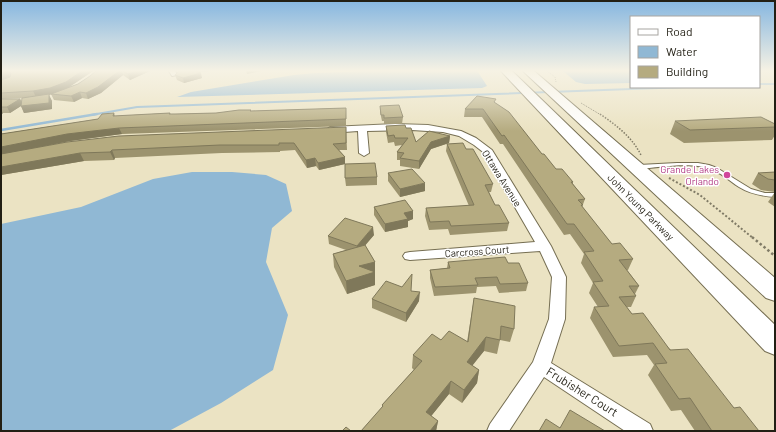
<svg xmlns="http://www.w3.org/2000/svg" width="776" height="432" font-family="Barlow,sans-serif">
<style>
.water{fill:#90b8d4}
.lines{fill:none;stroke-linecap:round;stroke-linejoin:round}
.stream-far1{stroke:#90b8d4;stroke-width:2}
.stream{stroke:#90b8d4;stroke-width:2.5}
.service-casing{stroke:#756e52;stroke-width:2}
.minor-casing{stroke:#756e52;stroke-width:2}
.trunk-casing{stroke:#756e52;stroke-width:2}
.path-far3{stroke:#807b66;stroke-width:1;stroke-dasharray:1 1;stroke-linecap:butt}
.path-far2{stroke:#807b66;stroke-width:1.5;stroke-dasharray:1.5 1.5;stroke-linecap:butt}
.path-far1{stroke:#807b66;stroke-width:2;stroke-dasharray:2 2;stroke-linecap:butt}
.path{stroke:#807b66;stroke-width:2.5;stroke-dasharray:2.5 2.5;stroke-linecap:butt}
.service{fill:#fff;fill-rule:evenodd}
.minor{fill:#fff;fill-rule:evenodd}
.trunk{fill:#fff;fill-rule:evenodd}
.wall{fill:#9c936e}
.shaded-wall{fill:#7f785a}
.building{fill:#b5ab80;stroke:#7f785a}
.hotel-dot{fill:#d1479c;stroke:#fff;stroke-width:1.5}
.labels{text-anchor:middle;stroke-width:3;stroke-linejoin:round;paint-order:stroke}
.hotel-label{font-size:10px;fill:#b23c85;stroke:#fff;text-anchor:end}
.street-label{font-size:10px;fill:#221f14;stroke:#fff}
.near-street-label{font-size:12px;fill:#221f14;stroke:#fff}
</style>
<rect width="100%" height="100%" fill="#ebe3c3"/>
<!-- water -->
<path class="water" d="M371,71H476L478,72L487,86L482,88L177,97L191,92L294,75L315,73Z
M563,71H631V83L585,84L576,82Z
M192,172H232L266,175L286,184L292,211L272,228L266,262L288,315L273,370L221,403L169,431H1V224L81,207L153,179Z"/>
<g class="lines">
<!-- stream-far1 -->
<path class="stream-far1" d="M759,84H775
M91,115L137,107L686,87"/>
<!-- stream -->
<path class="stream" d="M1,130L97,114"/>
<defs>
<path id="service" d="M677,163H698L709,165L717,168L725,173L751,189L765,193H775V197C762,196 750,194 739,187C731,182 723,174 713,170C693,161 661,167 639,169L636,167L639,165Z"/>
<path id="minor" d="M169,71H175L177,75L172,76Z
M395,124L428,125L461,131L476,138L492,150L551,246L566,277L565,319L551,363L650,424L653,431H625L544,377L509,431H487L490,424L533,362L549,319L552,277L540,251L410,260L405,259L403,256L405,253L410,252L535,242L483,152L474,145L459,136L443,132L412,130L367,131L369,153L364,156L359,153L358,131L330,133L326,130L330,127Z"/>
<path id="trunk" d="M501,71H512L775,325V355L765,351Z
M523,71H534L775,278V301L766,298Z"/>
</defs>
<!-- service casing -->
<use href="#service" class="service-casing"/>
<!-- minor casing -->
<use href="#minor" class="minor-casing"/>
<!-- trunk casing -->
<use href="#trunk" class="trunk-casing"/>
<!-- path-far3 -->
<path class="path-far3" d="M547,71L555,77L556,82
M581,103L601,115"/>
<!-- path-far2 -->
<path class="path-far2" d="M600,114C616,125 632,137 641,155"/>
<!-- path-far1 -->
<path class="path-far1" d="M669,178L700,195L753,238"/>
<!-- path -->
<path class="path" d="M752,237L775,256"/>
<!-- service -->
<use href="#service" class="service"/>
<!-- minor -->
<use href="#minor" class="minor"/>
<!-- trunk -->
<use href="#trunk" class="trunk"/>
</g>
<!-- wall -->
<path class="wall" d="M1,71H93L69,87L78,84L90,76L96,71H150L130,80L123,75L101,93L88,99L82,98L74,102L54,100L51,94L49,95L52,101V109L24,113L21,106L10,113H3L1,115V99H20L22,101L28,98L1,99V80L10,77L1,80Z
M179,71H212L198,72L202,78L184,83L177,80L175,75Z
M495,103L556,169L573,182V184L585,199L582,207L612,244L633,259L628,270H627L639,286L635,294L636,296L631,307H627L632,314L759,431H695L681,410L671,411L648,375L654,365L647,355L613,357L590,318L594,307H598L589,293L593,283L581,263L584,254L570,234L564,235L503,144H500L482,117H464L465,109Z
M380,106L403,117L402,124H384V121H382L380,112Z
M346,108V126L122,134L70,141L15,152L346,127L347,150H339L345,157V164L319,170L316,166L307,168L295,150L280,151V152L222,153L115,158L114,160L84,161L1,175V134L98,119L114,113L115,116L170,113L171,114L216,113L251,110V111Z
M675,121L775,124V135L772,140L684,143L670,134Z
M386,126L406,128L416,142L450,136L449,143L431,149L419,169L400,166V160H397V152L402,145L395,146L394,142L388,143L386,132Z
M447,144L466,149L493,184L491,192H489L495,205L509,223L507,231L450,235L448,229L429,230L425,216L426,208L469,206L446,151Z
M775,172V207L768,202L775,192L761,190L752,184L758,173Z
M388,173L425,191L400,197L388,181Z
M377,177V185L346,186L345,178Z
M374,207L413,211V219L408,221V227L385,232L374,215Z
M374,235L365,245L375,262V285L347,294L334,267L333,254L346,250L329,244L328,236Z
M448,262L508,263L528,283L526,291L499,293L496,286L477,287L476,293L434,296L430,278V270L447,268Z
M411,291L419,301L406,322L372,308V299Z
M474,298L514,329L510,342L500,340L497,354L484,351L472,365L479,370L477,383L462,403L449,394L431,416L438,421L436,431H361L382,408V405L414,370L412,368L413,355L441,340L467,342Z"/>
<!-- shaded-wall -->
<path class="shaded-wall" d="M7,71L10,77L1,80V73Z
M82,71H93L68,88L53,94L49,95L52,101V109L24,113L21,106L10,113L7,107L20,99L23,105L36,97L33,91Z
M119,71H122L123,75L101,93L88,99L86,93Z
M136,71H150L130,80L128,74Z
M246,71H262L247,74Z
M201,73L202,78L184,83L183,78Z
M80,92L82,98L74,102L71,96Z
M1,109L3,113L1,115Z
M119,128L122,134L70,141L1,155V147L67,134Z
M450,136L449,143L431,149L419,169V161L431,142Z
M112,150L115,158L114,160L110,152Z
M80,153L84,161L1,175V167Z
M345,157V164L319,170L318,163Z
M315,158L316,166L307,168L306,160Z
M425,183V191L400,197V189Z
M413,211V219L408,221V227L385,232V224L404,213Z
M373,227L374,235L358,254L357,246Z
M375,262V285L347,294L346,281L359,266Z
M420,292L419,301L406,322V313Z
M486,337L484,351L465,375L467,362Z
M479,370L477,383L462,403L464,390Z
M451,381L449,394L424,425L426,412Z
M438,421L436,431H430Z"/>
<!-- building -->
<path class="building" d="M1,71H82L66,82L50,88L33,91L1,93V80L10,77L11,73L7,71L1,73Z
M96,71H119L98,87L86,93L80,92L71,96L51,94L78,84L90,76Z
M123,71H136L128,74Z
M179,71H195L201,73L183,78L175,75Z
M49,94V103L21,106L22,98Z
M477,96L496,99L494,102L509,112L542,154H544L556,169H562L573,182H571L585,199L578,200L583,205H581L612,244L620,243L633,259L619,260L639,286H629L636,296L619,297L632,314L643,313L670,350L688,349L734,408L740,407L759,431H712L690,398L679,399L655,364L667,363L653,343L619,346L594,307L609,306L593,282L603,281L584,252L594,251L574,224H567L504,135L502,136L483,109H465Z
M1,99H20L7,107H1Z
M399,105L403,117L384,118V115H381L380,106Z
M346,108V119L119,128L67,134L1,147V134L98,119L102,114L114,113L113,116L170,113L169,114H176L216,113L239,110H251L250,111Z
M761,117L775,124V127L690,130L675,121Z
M405,125L406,128H411L416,142L429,131L450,136L431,142L419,161L400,158L404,153L397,152L408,138H395L394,135L388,136L386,126Z
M346,127V143L333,144L345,157L318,163L315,158L306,160L294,143H279V145H220L112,150L110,152L80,153L1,167V154L67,142L119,136Z
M463,143L466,149H473L493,184L485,185L495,205H499L509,223L451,226L449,221L430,222L426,208L474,205L447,144Z
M375,163L377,177L345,178V164Z
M412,169L425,183L400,189L388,173Z
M775,172V180L768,179L758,173Z
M405,200L413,211L404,213L408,219L385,224L374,207Z
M345,218L373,227L357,246L328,236Z
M365,245L375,262L359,266L375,272L346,281L333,254Z
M505,257L508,263H519L528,283L500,284L497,277L475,278L478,285L435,287L430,270L450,268L448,262Z
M412,274L411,291L420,292L406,313L372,299L386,281L402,287Z
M474,298L515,306L514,329L501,326L500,340L486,337L467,362L479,370L464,390L451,381L426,412L438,421L430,431H361L383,406L382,405L422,361L413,355L432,334L441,340L449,331L468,342Z
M570,410L605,431H539L546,419L560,428Z
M346,427L351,431H342Z"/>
<!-- sky -->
<linearGradient id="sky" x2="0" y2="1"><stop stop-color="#85b6e0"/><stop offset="0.54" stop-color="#f6f2e4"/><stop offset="1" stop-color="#f6f2e4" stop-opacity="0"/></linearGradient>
<rect width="776" height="131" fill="url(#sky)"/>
<!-- markers -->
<circle class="hotel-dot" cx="727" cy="175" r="4"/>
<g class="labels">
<!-- hotel labels -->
<g class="hotel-label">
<text x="719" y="173">Grande Lakes<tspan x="719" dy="12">Orlando</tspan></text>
</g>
<!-- street labels -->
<g class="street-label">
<text transform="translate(502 178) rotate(58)" y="4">Ottawa Avenue</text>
<text transform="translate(641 207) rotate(45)" y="4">John Young Parkway</text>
<text transform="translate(477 251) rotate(-4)" y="4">Carcross Court</text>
</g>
<!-- near-street labels -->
<g class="near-street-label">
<text transform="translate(582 392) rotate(32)" y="4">Frubisher Court</text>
</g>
</g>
<!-- border -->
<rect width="776" height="432" fill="none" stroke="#221f14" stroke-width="4"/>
<!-- legend -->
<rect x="630" y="16" width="130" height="72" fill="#ffffff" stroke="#a7a5a1"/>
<rect x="638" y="29" width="20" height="6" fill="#ffffff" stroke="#a7a5a1"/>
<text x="666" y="36" font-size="12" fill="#221f14">Road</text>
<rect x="638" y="46" width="20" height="12" fill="#90b8d4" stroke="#a7a5a1"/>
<text x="666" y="56" font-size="12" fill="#221f14">Water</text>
<rect x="638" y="66" width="20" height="12" fill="#b5ab80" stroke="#a7a5a1"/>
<text x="666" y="76" font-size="12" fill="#221f14">Building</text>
</svg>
